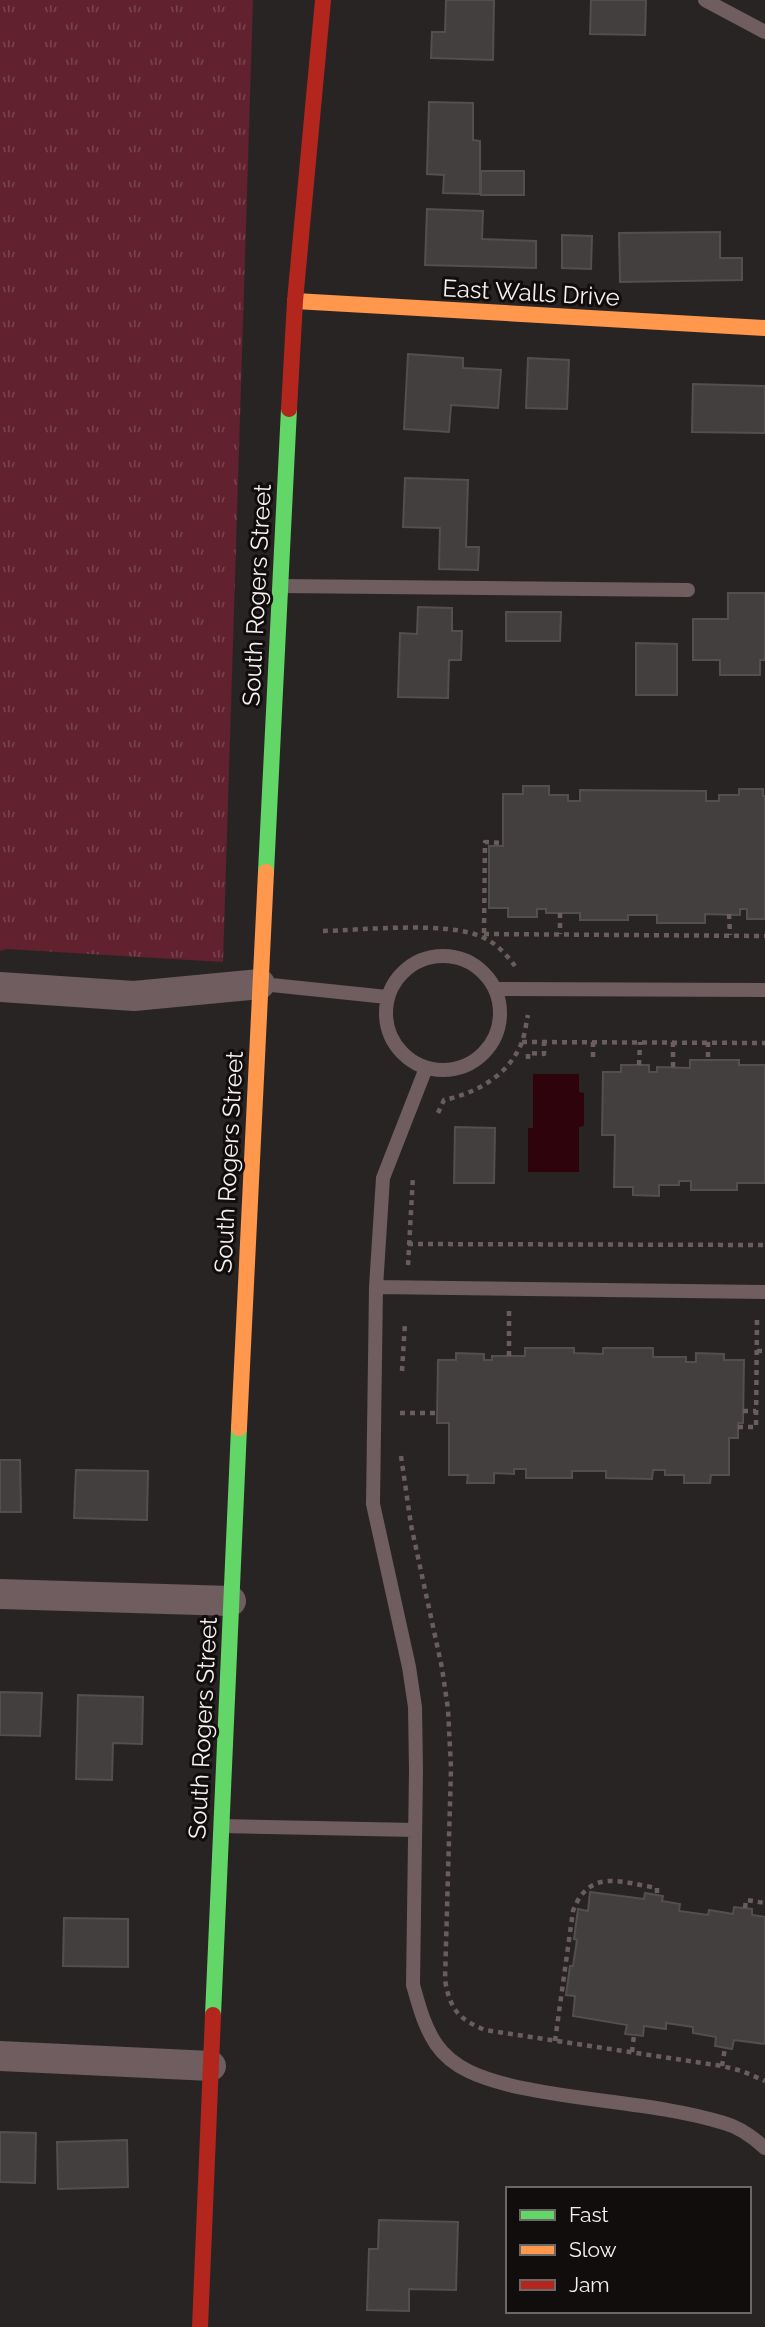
<svg xmlns="http://www.w3.org/2000/svg" width="765" height="2327" font-family="Raleway,sans-serif">
<style>
.grass{fill:url(#grass-tufts)}
.water{fill:#2f030b}
.building{fill:#433f3f;stroke:#534f4f;stroke-width:2}
.lines{fill:none;stroke-linecap:round;stroke-linejoin:round}
.path{stroke:#695d5e;stroke-width:4.5;stroke-dasharray:5 5;stroke-linecap:butt}
.lane{stroke:#6f5d5f;stroke-width:14}
.street{stroke:#6f5d5f;stroke-width:30}
.fast{stroke:#63d668;stroke-width:16}
.slow{stroke:#ff974d;stroke-width:16}
.jam{stroke:#b3261e;stroke-width:16}
.labels{text-anchor:middle;stroke-width:6;stroke-linejoin:round;paint-order:stroke}
.street-label{font-size:24px;fill:#f6f0f1;stroke:#110d0d}
</style>
<defs>
<pattern id="grass-tufts" width="24" height="20" patternUnits="userSpaceOnUse" patternTransform="scale(1.75)"><rect width="24" height="20" fill="#61212e"/><path d="M3 7l-1-3M5 7V3M7 7l1-3M15 17l-1-3M17 17v-4M19 17l1-3" fill="none" stroke="#78424d"/></pattern>
</defs>
<rect width="100%" height="100%" fill="#292424"/>
<!-- grass -->
<path class="grass" d="M0,0H253L223,962L7,949L0,951Z"/>
<!-- water -->
<path class="water" d="M533,1074H579V1092L584,1093V1126L579,1127V1172H528V1128H533Z"/>
<!-- building -->
<path class="building" d="M446,0H494L493,60L431,58L432,32H445Z
M591,0H646L645,35L590,34Z
M429,102L473,103V140L480,141V194L443,193L444,175L427,174Z
M481,171H524V195H481Z
M427,209L483,211L482,239L536,241V268L425,265Z
M720,232V258H742V280L620,282L619,233Z
M562,235L592,236L591,269L562,268Z
M408,354L463,358V368L501,370L498,408L451,405L449,432L404,429Z
M528,358L569,360L567,409L526,408Z
M693,384L765,386V433L692,432Z
M405,478L468,480L466,547H479L478,570L439,569L440,528L403,527Z
M728,593H765V660H760V675H720V660H693V619H728Z
M418,607L452,608V631H462L461,660H449L448,698L398,697L400,633L417,634Z
M506,612H561L560,641H506Z
M636,643L677,644V695H636Z
M523,786H549V795H568V801H580V790L706,791V801H719V795H739V789H763V796H765V919H747V909H740V915L705,914V923H657V915H628V920H580V913H546V909H537V917H508V908H489V846H503V794H523Z
M690,1060H739V1065H765V1183H737V1190H691V1181H679V1185H659V1196L633,1195V1187H614L615,1135H602L603,1072H621V1065H649V1072H657V1067L690,1068Z
M455,1127L495,1128L494,1183H454Z
M525,1348H574V1353L603,1354V1348H653V1357H686V1362H696V1353L724,1354V1360H744L743,1423H738V1438H729V1475H711L710,1483H684V1475H665V1470H653L652,1479L606,1478V1471H572V1478H526V1469H514V1474L494,1473V1483H467L468,1475H449V1423H437L438,1360H456V1353L484,1354V1360H492V1356H525Z
M0,1460H20L21,1512H0Z
M76,1470L148,1471L147,1520L74,1518Z
M0,1692L42,1693L40,1736L0,1735Z
M78,1695L143,1697L142,1744L113,1743L112,1780L76,1779Z
M590,1892L644,1899L645,1893L663,1896L662,1901L680,1904L679,1911L708,1915L709,1910L733,1914L734,1907L752,1909V1915L765,1917V2044L734,2040L732,2049L715,2046L716,2037L693,2033V2027L666,2023V2029L644,2026L643,2036L625,2034L627,2025L573,2016L575,1996L566,1995L570,1966H573L577,1940L574,1939L578,1909L588,1911Z
M64,1918L128,1919V1967L63,1966Z
M0,2132L36,2133L35,2183L0,2182Z
M127,2140L128,2187L58,2189L57,2142Z
M379,2220L458,2222L456,2290L409,2289V2311L367,2310L369,2249H378Z"/>
<g class="lines">
<!-- path -->
<path class="path" d="M560,913V934
M729,914L730,935
M323,931C362,930 449,921 482,937C496,943 506,954 515,966
M484,933L485,842L503,843
M484,934L765,936
M522,1042L765,1043
M593,1042V1059
M673,1042V1068
M708,1042V1060
M528,1059V1053L544,1054V1042
M639,1065L640,1042
M438,1113L444,1100C477,1093 509,1075 522,1042C525,1034 526,1023 528,1015
M408,1244L765,1245
M408,1265L413,1176
M509,1311V1356
M757,1351H765
M402,1371L405,1323
M743,1411H756
M400,1413H437
M738,1427H756L757,1317
M401,1456L411,1525L442,1668L448,1709L451,1768L445,1980C450,2009 458,2019 485,2030L722,2066L742,2071L765,2081
M745,1908L746,1900L765,1903
M555,2041L573,1911C589,1868 621,1882 657,1888V1895
M632,2052L634,2035
M722,2066L725,2048"/>
<!-- lane -->
<path class="lane" d="M705,0L765,32
M281,586L688,590
M386 1013a57 57 0 1 1 114 0a57 57 0 1 1-114 0Z
M262,984L387,997
M496,989L765,990
M426,1068L383,1178L376,1287L373,1504L409,1667L415,1707L416,1770L413,1985C419,2006 424,2026 436,2044C453,2069 482,2078 509,2085C580,2102 655,2102 724,2123C739,2127 754,2138 765,2148
M376,1287L765,1292
M223,1826L415,1830"/>
<!-- street -->
<path class="street" d="M0,987L134,996L260,984
M0,1594L231,1601
M0,2056L211,2066"/>
<!-- fast -->
<path class="fast" d="M266,872L289,409
M213,2015L239,1428"/>
<!-- slow -->
<path class="slow" d="M295,301L765,328
M239,1428L266,872"/>
<!-- jam -->
<path class="jam" d="M289,409L295,301L323,0
M200,2327L213,2015"/>
</g>
<g class="labels">
<!-- street labels -->
<g class="street-label">
<text transform="translate(531 293) rotate(3)" y="8">East Walls Drive</text>
<text transform="translate(257 595) rotate(-87)" y="8">South Rogers Street</text>
<text transform="translate(229 1162) rotate(-87)" y="8">South Rogers Street</text>
<text transform="translate(203 1728) rotate(-87)" y="8">South Rogers Street</text>
</g>
</g>
<!-- legend -->
<rect x="506" y="2187" width="245" height="126" fill="#110d0d" stroke="#6d6868" stroke-width="2"/>
<rect x="520" y="2210" width="35" height="10" fill="#63d668" stroke="#6d6868" stroke-width="2"/>
<text x="569" y="2222" font-size="21" fill="#f6f0f1">Fast</text>
<rect x="520" y="2245" width="35" height="10" fill="#ff974d" stroke="#6d6868" stroke-width="2"/>
<text x="569" y="2257" font-size="21" fill="#f6f0f1">Slow</text>
<rect x="520" y="2280" width="35" height="10" fill="#b3261e" stroke="#6d6868" stroke-width="2"/>
<text x="569" y="2292" font-size="21" fill="#f6f0f1">Jam</text>
</svg>
